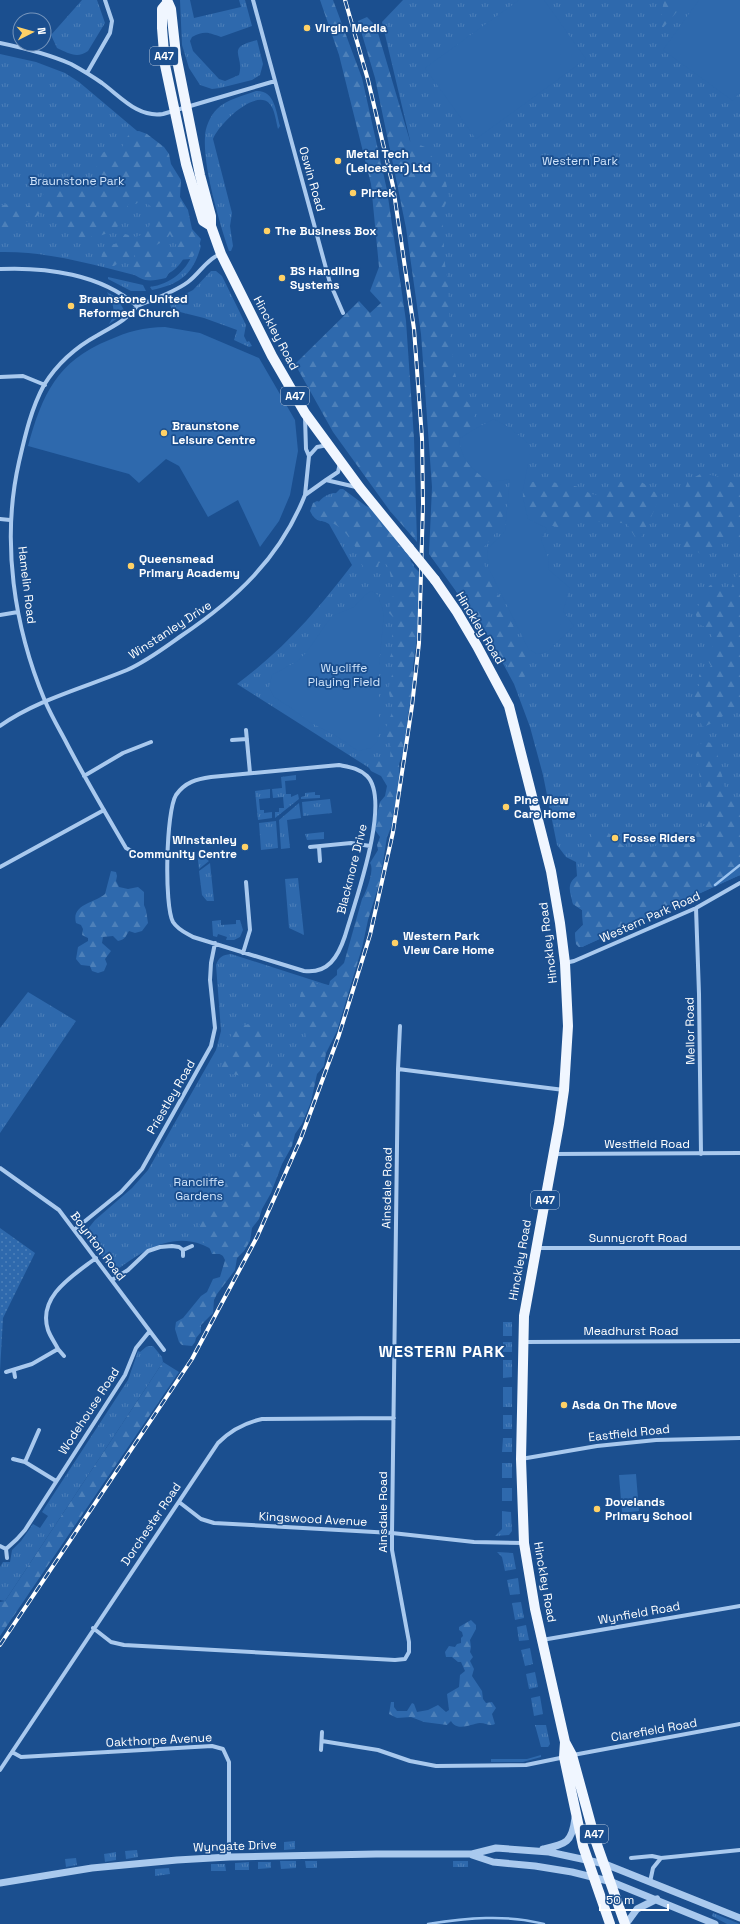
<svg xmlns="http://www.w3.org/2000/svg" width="740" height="1924" font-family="'Space Grotesk',sans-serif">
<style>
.grass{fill:url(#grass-tufts)}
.forest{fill:url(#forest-firs);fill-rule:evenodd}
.garden{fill:url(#garden-dots)}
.pitch{fill:#2e69ad}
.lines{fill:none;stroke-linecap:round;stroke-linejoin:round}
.stream{stroke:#9cc4f0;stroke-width:2.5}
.minor{stroke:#a9c9ee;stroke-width:4}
.tertiary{stroke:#a9c9ee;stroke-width:7}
.primary{stroke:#f0f6ff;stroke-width:10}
.rail-casing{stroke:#fff;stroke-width:4}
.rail{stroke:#1b4f8f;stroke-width:2.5;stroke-dasharray:8;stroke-linecap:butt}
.primary-bridge{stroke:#f0f6ff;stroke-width:10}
.poi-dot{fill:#ffd166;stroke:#1b4f8f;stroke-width:1.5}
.labels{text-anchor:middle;stroke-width:3.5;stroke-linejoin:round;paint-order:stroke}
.shield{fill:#1b4f8f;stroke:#bbcadd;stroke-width:1}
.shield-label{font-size:11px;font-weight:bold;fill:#fff}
.poi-label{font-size:12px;font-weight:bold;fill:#fff;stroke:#1b4f8f;text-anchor:start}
.park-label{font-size:12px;fill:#cfe3fa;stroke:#1b4f8f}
.street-label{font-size:12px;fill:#fff;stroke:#1b4f8f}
.district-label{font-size:16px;font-weight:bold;letter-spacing:1px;fill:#fff;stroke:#1b4f8f}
</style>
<defs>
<pattern id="grass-tufts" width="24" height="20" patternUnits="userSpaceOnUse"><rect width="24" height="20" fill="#2e69ad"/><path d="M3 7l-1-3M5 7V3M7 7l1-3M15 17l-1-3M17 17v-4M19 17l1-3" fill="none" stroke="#4d80b9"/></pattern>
<pattern id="forest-firs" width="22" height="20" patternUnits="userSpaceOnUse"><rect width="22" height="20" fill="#2e69ad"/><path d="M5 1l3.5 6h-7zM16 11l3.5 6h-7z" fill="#4d80b9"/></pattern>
<pattern id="garden-dots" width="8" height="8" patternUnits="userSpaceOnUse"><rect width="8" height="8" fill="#2e69ad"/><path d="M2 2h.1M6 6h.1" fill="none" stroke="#4d80b9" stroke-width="1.8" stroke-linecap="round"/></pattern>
</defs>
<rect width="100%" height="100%" fill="#1b4f8f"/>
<!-- grass -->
<path class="grass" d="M82,0H97L105,23L88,51C77,59 68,53 57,48L51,35Z
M180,0H190L194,18L241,7L239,0H245L252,26L221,37C209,33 205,30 192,37L190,41L193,51L219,79L225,81L239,75C245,55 224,48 257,40L263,64L260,75L252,80L220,88L212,89L200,85L189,68L182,45Z
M403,0H740V875L582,947H579L576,944L575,933L583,925L582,910L573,904C570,892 566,884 577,876L576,862L566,857L557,845L543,775L530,727L514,684L487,634L446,568L432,233L382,22Z
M0,54L36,62L65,73L79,82L149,141L184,258C173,275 165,276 146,278C97,266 50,251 0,252Z
M256,91C275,90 276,112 280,126L278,129C276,122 275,109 269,103C254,89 218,125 213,139L232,213L230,226L233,246L231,251H229C219,221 203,167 205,137C205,128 210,116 217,109C227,99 243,96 256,91Z
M197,240L201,246C193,274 181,284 152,290L150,287C176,283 192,265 197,240Z
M211,271H216L222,276L246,325L244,336L247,342L249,341L252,346L249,347L234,340L237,330L204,318L176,311L171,308L170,302L193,290Z
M108,277L143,285L146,291H131L108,279Z
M107,292L117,298L124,310L122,315L109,324C117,312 113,303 107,292Z
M333,493L345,494L364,506L414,565L412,649L393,783L237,684C284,649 317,611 352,565L329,524L312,515C317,503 320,497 333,493Z
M296,775V780L285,781L286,794H291V797L298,794L299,799L275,818V812H279V808H284L283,797L273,798L272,789L282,788L281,777Z
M270,789V798L259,799L260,810H264V813L272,812V818L258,820L255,791Z
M315,792V795H320V798L301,799V797L305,796V793Z
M330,799L332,813L303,816L302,802Z
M299,803L301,818L287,820L290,848L281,849L279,820Z
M276,821L278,848L261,850L259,823Z
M324,832V839L307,840L305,834Z
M197,852L209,861L199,869Z
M210,863L214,901H207L202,895L199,871Z
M298,878L304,935L289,928L285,879Z
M221,920V925L236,924V920H240L243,930L240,937L234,940H226L227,937L218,934L217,937L213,936L212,921Z
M231,954L334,987L299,1109L225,1257C217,1253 210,1248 203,1245C171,1232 143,1251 118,1269L109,1266L87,1236V1230L95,1220L132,1188L148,1170L216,1050L221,1031L216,965C219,957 222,955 231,954Z
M28,992L76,1021L0,1133V1028Z
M503,1322H512V1336H503Z
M503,1342H512V1352H503Z
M149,1346H153L162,1357L163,1362L5,1601L0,1600V1567L3,1562H10L12,1550L21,1541L33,1524L40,1528L48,1516L42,1512L128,1380L138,1351L140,1352L146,1347Z
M503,1360H512V1377L503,1378Z
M503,1387H512V1407H503Z
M503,1415H512V1429H503Z
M503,1438H512V1452H502Z
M502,1463H512V1478H502Z
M502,1488H512V1501H502Z
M502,1511L511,1512L512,1531L509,1535L495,1536L502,1529Z
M497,1552L513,1553L516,1569L505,1571L502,1557Z
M518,1578L520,1594L510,1595L507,1580Z
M521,1602L524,1618L515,1620L512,1603Z
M526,1625L529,1640L519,1641L517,1627Z
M530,1648L533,1664L525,1666L521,1650Z
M535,1672L538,1687L529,1689L526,1674Z
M540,1696L543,1714L534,1716L531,1698Z
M535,1725H546L550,1744L548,1747H541Z
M541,1755V1757L523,1762H491V1759H527Z
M295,1841V1849L284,1850V1842Z
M260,1842V1850L248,1851V1843Z
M224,1844L220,1851L206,1852V1845Z
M137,1850L138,1857L126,1859L125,1851Z
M116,1852V1860L105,1862L104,1854Z
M76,1858L77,1865L66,1867L65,1859Z
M280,1861H296V1868L281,1869Z
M305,1861H317V1868H306Z
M453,1861H468V1867H453Z
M249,1862V1870H235V1863Z
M258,1862H271V1868L258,1869Z
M211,1864H225L226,1871H211Z
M169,1868L170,1874L155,1876V1869Z
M713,1913L740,1924H727L712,1916Z"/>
<!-- forest -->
<path class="forest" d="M320,0H333L362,78L387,190L406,321L414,438L417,542L390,511L333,432L295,364L359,301L370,313L381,303L370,291L379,267L371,184L339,55Z
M664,0H687L662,29V11Z
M367,17L376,26L410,141L425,147L444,174L449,196L442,212L445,264L448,282L450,334L455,373L460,393L475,411L473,430L459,440C461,457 470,467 483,477C487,480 493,483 496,486C514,508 498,533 482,549L485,567L528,657L529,675L516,680L487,634L429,554L432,487L421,334L406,228L394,169L375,78L358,21Z
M139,131L147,134L164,147L169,154L171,164L181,180L180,197L188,210L192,229L201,239L198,250L191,259L177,260L171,263V269L166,278C148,282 144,282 129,271L131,263L136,255L124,259L114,266H107L101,260L102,253L110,244C119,245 120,240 125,234L136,237L146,233L155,214L151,211V206L140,200L136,204L130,203L119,217L118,226L114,231L99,236L94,235L85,241L77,242C71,236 68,229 61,225C57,223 54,224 50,220L49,214L43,210L32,221L23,222L21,229L11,233L0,229V206L8,204C34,220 38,183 63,191C77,187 77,182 93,187L98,182C96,162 92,158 112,147L121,149L130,132ZM170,234L172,238L177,242L176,250L169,252L160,249L154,250L153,247L160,243L163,237H168Z
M702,473L719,477L740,486V544L734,543L726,537L704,555L699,553L696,549L689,554L683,552L681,546L684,539L679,503L688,481Z
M544,479C556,485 562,482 574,486C581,487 587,493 595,495L611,489L615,483L636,479L648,486L651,491L656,492L660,498L641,538L635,537L627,524C622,523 617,522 611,522C611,522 606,523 605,523C589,520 577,514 565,529L528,520C525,509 522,498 523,487L529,483Z
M340,489H343L366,506L371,508L393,534L399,545L410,554L411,564L419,572V623L413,667V685L407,722V743L399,764L400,783L393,814L392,825L387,837L380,881L368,920L362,948L337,1031L326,1053L324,1066L317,1074L311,1102L302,1124L295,1134L292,1146L282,1164L271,1193L262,1209L259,1219L252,1228L250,1241L244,1251L237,1258L235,1270L217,1294L214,1300L213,1313L201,1325V1332L196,1338L195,1342L192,1346L182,1345L179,1342L175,1329L176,1322L183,1318L201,1296L207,1292L213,1279L220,1277L225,1260L222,1254H212L208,1244L203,1243L198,1229C201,1220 208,1203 215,1198L216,1193L224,1187L227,1175L232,1170L233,1164L239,1158L244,1139L252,1128L251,1124L258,1110L267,1101L271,1080L276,1076L281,1069H285L286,1061L290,1059L292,1050L306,1039C307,1029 299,1028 297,1020C296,1016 300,996 301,992L307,988V982L309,980H312L317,984L329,985L330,981L337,975V970L344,963L362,899C366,893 375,869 370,863L378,850L377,845L380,837L375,830L376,819L380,802L385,796L387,786L381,776L371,771L368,766L372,760L376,759L385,763L390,759L391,745L387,740L386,727L394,708C391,701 388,694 389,687C390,676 398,668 390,657L395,645L392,636L393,617L389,613L390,602L395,592C388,582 394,560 379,563L377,571L364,568C361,564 361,559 359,554C354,543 346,531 336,525C325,518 318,527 310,511L313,503L317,501L329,505L333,503L334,495Z
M740,570V703L715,722L703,727L690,704L694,697V689L700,685L699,675L711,666L707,659L713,645L711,630L699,624L695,612L709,586L717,581L724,590H730C734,583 734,577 740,570Z
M707,742L715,744L726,793L732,798H740V875L582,947H579L576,944L575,933L583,925L582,910L573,904C569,884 567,880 588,872L587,859L592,832L603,828L631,853L686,837L708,823L694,745Z
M111,871L116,872L117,876L116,881L119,887L128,889L138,887L144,892V905L146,910L148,923L142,931L135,933L129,931C125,937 126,939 118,941L113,936L103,937L102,943L111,951L105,959L107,964L104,971L98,973L92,971L90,966L81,965L76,959L78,947L88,941V938L82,935L83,929L81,925L76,923C71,904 95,903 105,894Z
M235,1020L244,1025L253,1024L265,1028L263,1034L265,1035L263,1041L257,1045L256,1048L260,1052L266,1053C271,1061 269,1067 265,1075L255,1078L219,1072L231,1035L232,1030L230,1027Z
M163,1362L179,1372L0,1636V1602L5,1601Z
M471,1620L476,1625V1629L470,1640L471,1647L470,1652L473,1657L470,1661L474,1669L472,1676L482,1691L483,1699L486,1703L492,1702L496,1708L492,1714L495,1724C490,1727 486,1723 480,1723C471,1724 457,1732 451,1721L447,1725L424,1722L411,1717L397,1718L389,1714L391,1702H394V1707L397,1711H407L412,1703L414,1704L417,1712L428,1710L438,1705L446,1712L449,1710L447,1694L459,1687L460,1675L465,1671L461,1662H458L452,1657H446L445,1652L449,1646L455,1647L457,1644L461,1643V1638L463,1636L462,1632L459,1630V1627Z"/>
<!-- garden -->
<path class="garden" d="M0,1228L35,1253L3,1318L0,1371Z"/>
<!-- pitch -->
<path class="pitch" d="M519,0H544L586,59L476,139L425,68Z
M699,0H740V92L733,101L663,50Z
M165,327L200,333L259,358L295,420L298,451L290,495L279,521L260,547L238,500L208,517L179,466L166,459L139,483L129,474L28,446C42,395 57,361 109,340C127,332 144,327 165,327Z
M494,419L510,428L528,443V464L522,494L528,519L547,528L541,540L548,557L549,570L570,588L563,611L574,626L548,651L538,654L529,650L489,569L487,550L505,531L510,479L490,482C473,470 462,462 459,439L473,430Z
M371,591L378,595L384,614L379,665V727L377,742L371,748L358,751L338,737L306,720L296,711L274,697L269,687L272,675L296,662L305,654L332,616L354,607L365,595Z
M636,1474L639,1511L622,1513L619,1475Z"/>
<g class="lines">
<!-- stream -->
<path class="stream" d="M715,885L740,865
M428,1924C466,1918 506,1914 544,1924"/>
<!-- minor -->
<path class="minor" d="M253,0L330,283L343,313
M0,43C24,48 48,54 71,64C82,70 92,76 102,83C121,97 138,118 163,114L275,81
M87,73L110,33L112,21L105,0
M0,269C46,267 101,274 137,306C154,299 173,293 188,282C200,273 206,260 220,254
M309,288L330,283
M137,306C123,323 116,324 98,335C76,347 57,364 44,385C31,409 25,436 19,462C1,541 14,627 45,701C51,715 58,727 65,740C84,777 105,812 126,848L137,854L168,856
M0,377L23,376L45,385
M305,417L306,449L309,456L305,495L326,480L356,487
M309,456L317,447L328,445
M326,480L338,472L340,463
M0,519L10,520
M0,615L18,612
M0,726C36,700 86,687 127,670C147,661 164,648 181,636C236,599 280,558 305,495
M246,730L250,773
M232,740L247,739
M339,765C349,767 359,768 367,776C392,801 354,905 345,936C338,957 328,974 304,971L193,937C186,933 178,930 173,922C164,906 166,811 176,795C185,782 197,779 211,777Z
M84,776L123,753L151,742
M310,847L351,843L370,846
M319,847L320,861
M0,867L104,810
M696,908L699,994L701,1154
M243,953L250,930L246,882
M565,963L574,961L696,908L740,883
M398,1069L400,1026
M554,1154L740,1153
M0,1168L59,1210L164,1350
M74,1230L121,1192L142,1169L211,1046L215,1028L210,980L211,963L215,943
M537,1248H740
M183,1250L192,1246
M112,1280L128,1270L148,1251L160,1247L172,1246L179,1247L183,1250V1256
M524,1342L740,1341
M58,1349L64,1356
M14,1371L15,1377
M6,1372L32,1364L58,1349C55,1343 50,1336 48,1330C37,1296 74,1275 96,1258
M39,1430L25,1462L56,1481
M13,1459L25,1462
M521,1459L597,1446L656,1440L740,1438
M179,1502L201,1519L214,1523L392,1533L474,1542L524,1543
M0,1546L6,1549
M7,1558L6,1549L17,1539L25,1530L125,1375L136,1348L149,1332
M93,1628L111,1642L124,1645L395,1660L405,1659L409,1652V1642L392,1550V1533L398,1069L564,1090
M542,1640L740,1606
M322,1741L378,1750L410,1761L436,1766L526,1765L565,1757
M321,1750L322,1732
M12,1752L21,1757L212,1746L223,1749L229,1762V1857
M573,1755L740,1724
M0,1770L218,1443C231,1430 244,1423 262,1419L394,1418
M631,1858L652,1856L661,1858L740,1850
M650,1882L653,1868L661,1858"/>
<!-- tertiary -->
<path class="tertiary" d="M543,1849C566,1844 572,1843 575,1818
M472,1855L493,1862L535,1866L572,1872L612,1882L715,1924
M0,1883L92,1868L177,1860L229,1857L376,1854H472L496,1848L549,1852L605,1864L740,1918
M626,1924L637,1909L657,1899"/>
<!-- primary -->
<path class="primary" d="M167,0L171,9L176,55L200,175L211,216V226L221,254L272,356L305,413L360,488L409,548
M167,3L162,9V28L165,65L186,164L203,221L211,226
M435,580L457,612L477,646L509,706L551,871L560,923L565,963L568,1026L564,1090L559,1124L524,1316L521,1459L524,1543L535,1609L565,1742L572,1755L595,1839L625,1924
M565,1742L564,1757L583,1846L610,1924"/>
<defs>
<path id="rail" d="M0,1645L192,1359L257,1237L301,1138L339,1035L370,935L393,832L412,706L419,643L423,504L422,438L414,329L393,186L368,80L345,0"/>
</defs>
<!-- rail casing -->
<use href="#rail" class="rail-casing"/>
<!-- rail -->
<use href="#rail" class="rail"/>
<!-- primary-bridge -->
<path class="primary-bridge" d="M409,548L435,580"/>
</g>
<!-- markers -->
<g class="poi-dot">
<circle cx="307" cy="28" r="4"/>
<circle cx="338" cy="161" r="4"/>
<circle cx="353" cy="193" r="4"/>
<circle cx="267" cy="231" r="4"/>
<circle cx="282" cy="278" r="4"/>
<circle cx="71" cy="306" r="4"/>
<circle cx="164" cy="433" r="4"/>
<circle cx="131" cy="566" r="4"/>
<circle cx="506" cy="807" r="4"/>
<circle cx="615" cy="838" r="4"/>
<circle cx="245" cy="847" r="4"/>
<circle cx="395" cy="943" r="4"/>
<circle cx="564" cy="1405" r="4"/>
<circle cx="597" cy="1509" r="4"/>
</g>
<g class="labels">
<!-- shield labels -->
<g class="shield">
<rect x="150" y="47" width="28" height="18" rx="3"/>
<rect x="281" y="387" width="28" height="18" rx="3"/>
<rect x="531" y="1191" width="28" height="18" rx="3"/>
<rect x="580" y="1825" width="28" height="18" rx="3"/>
</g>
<g class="shield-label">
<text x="164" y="60">A47</text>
<text x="295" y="400">A47</text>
<text x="545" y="1204">A47</text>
<text x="594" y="1838">A47</text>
</g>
<!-- poi labels -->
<g class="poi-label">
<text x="315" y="32">Virgin Media</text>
<text x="346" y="158">Metal Tech<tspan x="346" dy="14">(Leicester) Ltd</tspan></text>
<text x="361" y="197">Pirtek</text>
<text x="275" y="235">The Business Box</text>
<text x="290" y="275">BS Handling<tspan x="290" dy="14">Systems</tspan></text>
<text x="79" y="303">Braunstone United<tspan x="79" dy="14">Reformed Church</tspan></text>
<text x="172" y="430">Braunstone<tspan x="172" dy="14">Leisure Centre</tspan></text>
<text x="139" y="563">Queensmead<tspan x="139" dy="14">Primary Academy</tspan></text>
<text x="514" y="804">Pine View<tspan x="514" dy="14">Care Home</tspan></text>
<text x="623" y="842">Fosse Riders</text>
<text x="237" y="844" text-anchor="end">Winstanley<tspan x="237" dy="14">Community Centre</tspan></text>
<text x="403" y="940">Western Park<tspan x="403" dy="14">View Care Home</tspan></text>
<text x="572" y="1409">Asda On The Move</text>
<text x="605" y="1506">Dovelands<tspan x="605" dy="14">Primary School</tspan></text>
</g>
<!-- park labels -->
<g class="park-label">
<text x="580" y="165">Western Park</text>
<text x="77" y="185">Braunstone Park</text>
<text x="344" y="672">Wycliffe<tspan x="344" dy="14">Playing Field</tspan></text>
<text x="199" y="1186">Rancliffe<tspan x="199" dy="14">Gardens</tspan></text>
</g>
<!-- street labels -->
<g class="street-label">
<text transform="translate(312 179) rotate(74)" y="4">Oswin Road</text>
<text transform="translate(276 333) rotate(62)" y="4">Hinckley Road</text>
<text transform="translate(27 585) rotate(83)" y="4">Hamelin Road</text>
<text transform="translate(480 628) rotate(59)" y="4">Hinckley Road</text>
<text transform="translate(170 630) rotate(-33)" y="4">Winstanley Drive</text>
<text transform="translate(352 869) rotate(-76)" y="4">Blackmore Drive</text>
<text transform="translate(650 917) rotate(-24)" y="4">Western Park Road</text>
<text transform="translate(548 943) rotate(-97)" y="4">Hinckley Road</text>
<text transform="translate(690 1031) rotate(-91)" y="4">Mellor Road</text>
<text transform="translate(171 1097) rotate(-60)" y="4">Priestley Road</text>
<text x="647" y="1148">Westfield Road</text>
<text transform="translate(387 1188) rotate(-89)" y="4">Ainsdale Road</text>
<text x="638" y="1242">Sunnycroft Road</text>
<text transform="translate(98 1246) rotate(53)" y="4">Boynton Road</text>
<text transform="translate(520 1260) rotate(-80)" y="4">Hinckley Road</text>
<text x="631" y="1335">Meadhurst Road</text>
<text transform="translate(89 1411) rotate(-57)" y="4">Wodehouse Road</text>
<text transform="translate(629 1433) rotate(-6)" y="4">Eastfield Road</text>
<text transform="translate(383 1512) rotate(-90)" y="4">Ainsdale Road</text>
<text transform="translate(313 1519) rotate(3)" y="4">Kingswood Avenue</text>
<text transform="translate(151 1524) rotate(-56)" y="4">Dorchester Road</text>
<text transform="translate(545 1582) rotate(80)" y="4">Hinckley Road</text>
<text transform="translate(639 1613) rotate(-10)" y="4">Wynfield Road</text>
<text transform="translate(654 1730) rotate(-10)" y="4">Clarefield Road</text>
<text transform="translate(159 1740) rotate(-3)" y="4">Oakthorpe Avenue</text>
<text transform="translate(235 1846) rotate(-2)" y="4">Wyngate Drive</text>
</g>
<!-- district labels -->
<g class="district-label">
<text x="442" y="1357">WESTERN PARK</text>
</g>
</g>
<!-- north arrow -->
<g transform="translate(32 32) rotate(84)"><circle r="19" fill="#1b4f8f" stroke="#7695bc"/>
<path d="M0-3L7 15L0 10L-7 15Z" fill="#ffd166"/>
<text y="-6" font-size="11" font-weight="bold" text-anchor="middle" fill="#ffffff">N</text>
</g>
<!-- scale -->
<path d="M600 1904v6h68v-6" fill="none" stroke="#ffffff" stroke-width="2"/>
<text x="606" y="1904" font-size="12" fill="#ffffff" stroke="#1b4f8f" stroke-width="3" paint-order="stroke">50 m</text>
</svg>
